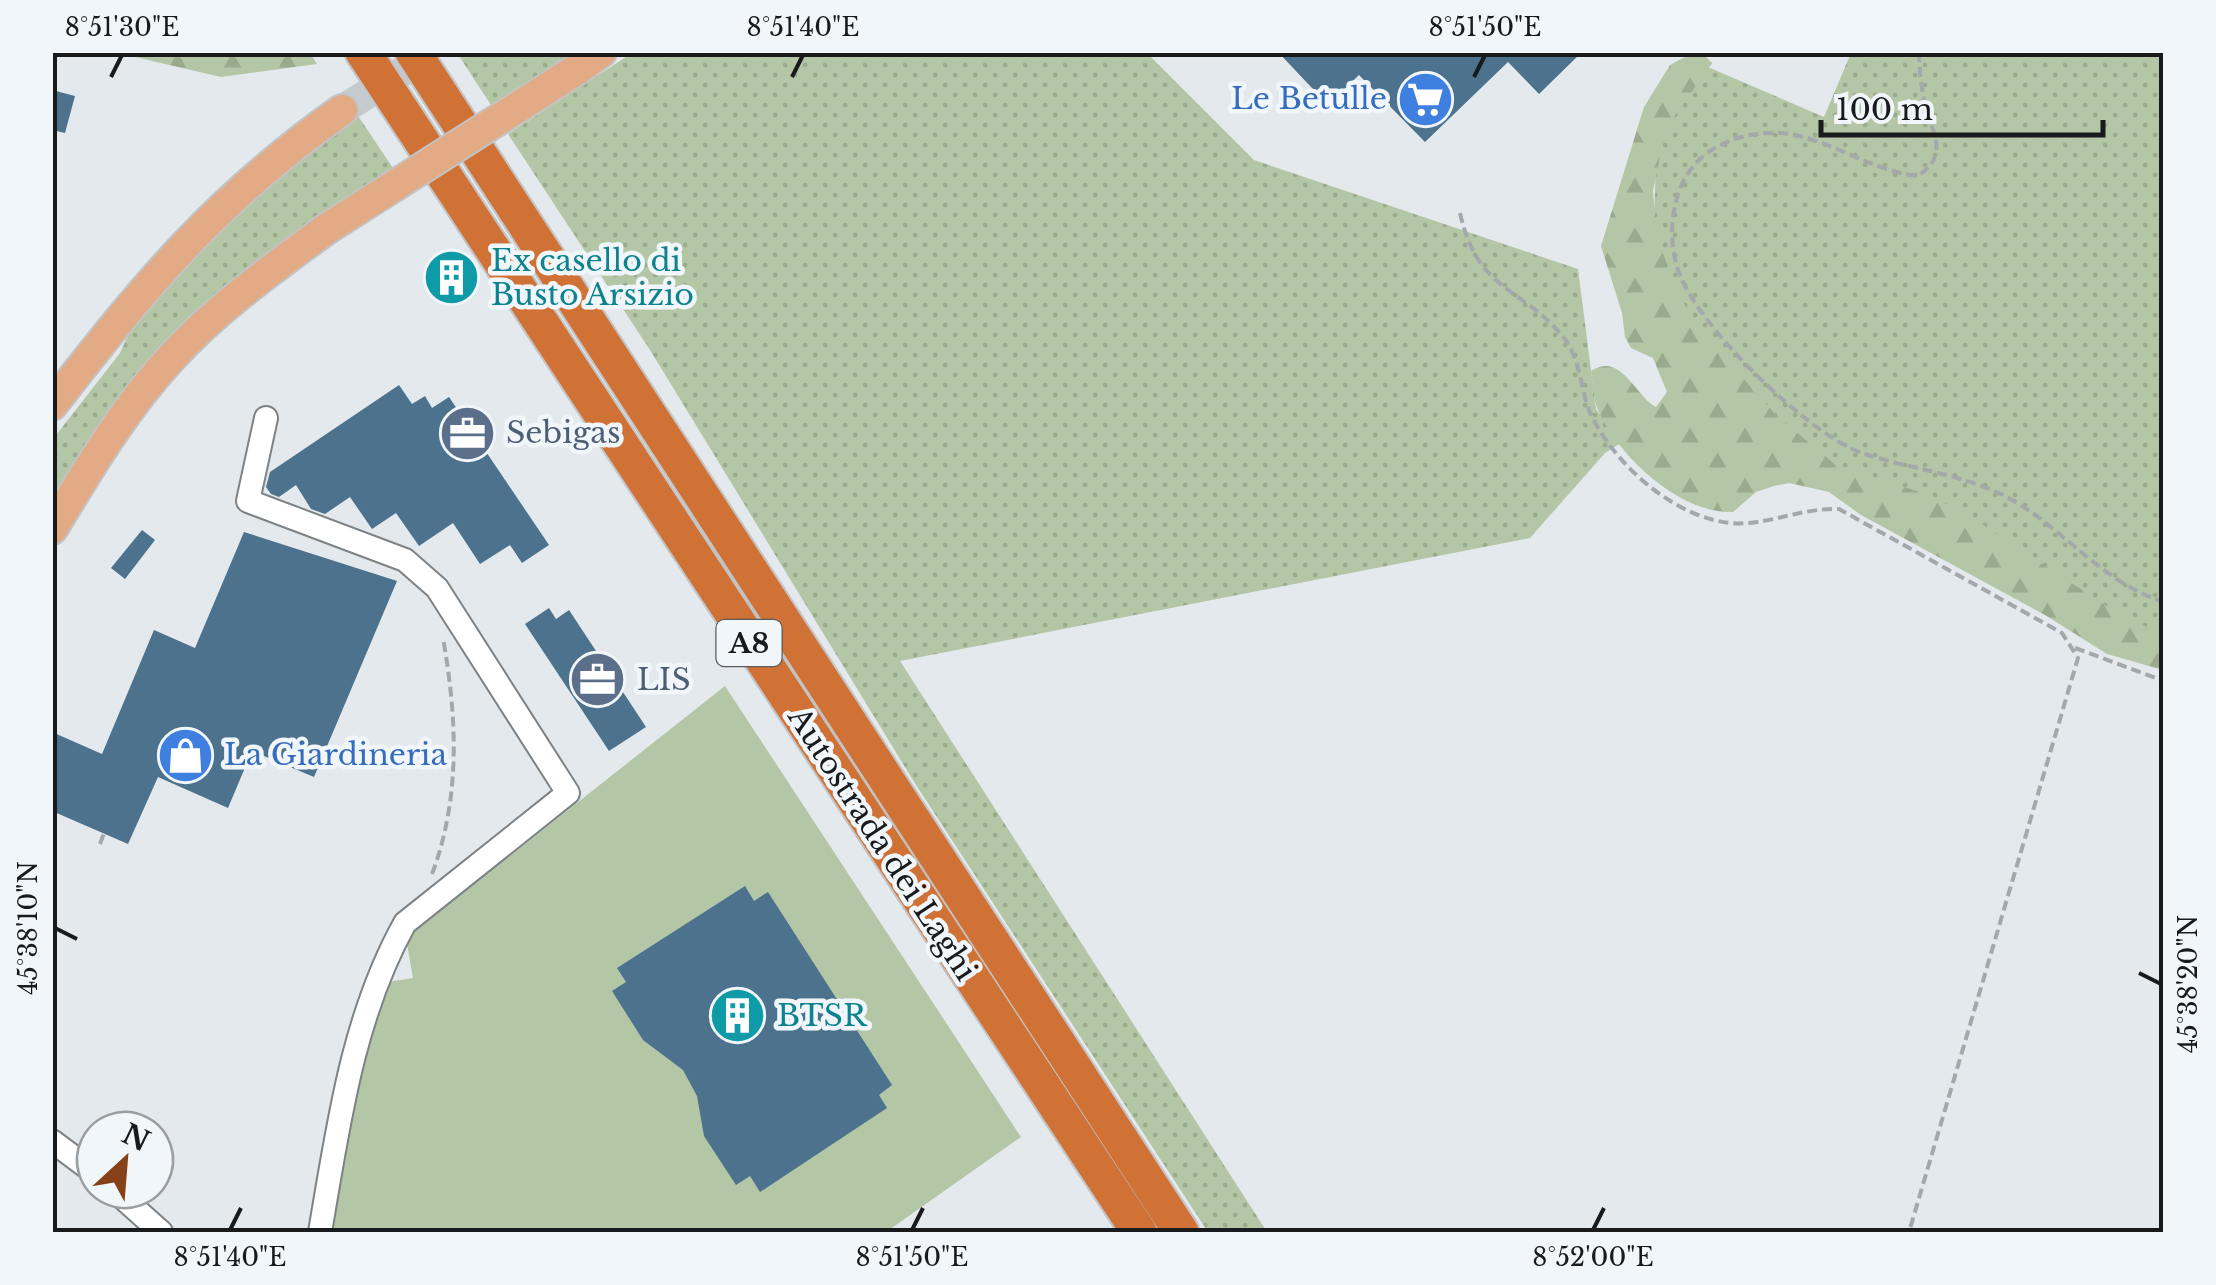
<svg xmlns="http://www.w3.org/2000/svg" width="2216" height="1285" font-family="'Libre Baskerville',serif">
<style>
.grass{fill:url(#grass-dots)}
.forest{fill:url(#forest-firs)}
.garden{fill:#b3c6a5}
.building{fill:#4c728d}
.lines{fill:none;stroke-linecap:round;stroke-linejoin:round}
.major-tunnel{stroke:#c5cace;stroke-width:30;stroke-dasharray:30 15;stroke-linecap:butt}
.minor-casing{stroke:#7d8285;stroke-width:26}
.major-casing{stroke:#c3c3c4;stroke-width:34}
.highway-casing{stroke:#c3c3c4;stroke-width:39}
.path{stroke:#a3a8ab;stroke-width:4;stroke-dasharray:10 5;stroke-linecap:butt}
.minor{stroke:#fff;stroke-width:22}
.major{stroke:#e3aa86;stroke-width:30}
.highway{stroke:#d07236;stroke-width:35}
.major-bridge-casing{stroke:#c3c3c4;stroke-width:34;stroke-linecap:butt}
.major-bridge{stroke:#e3aa86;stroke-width:30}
.ticks{fill:none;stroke:#181a1c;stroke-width:4}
.labels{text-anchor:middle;stroke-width:9;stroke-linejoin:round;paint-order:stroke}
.shield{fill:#f1f6fa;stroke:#595c5f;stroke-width:2.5}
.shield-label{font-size:28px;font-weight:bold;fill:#181a1c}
.shop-label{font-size:30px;fill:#366cbe;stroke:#f1f6fa;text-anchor:end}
.culture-label{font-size:30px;fill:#0d838f;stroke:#f1f6fa;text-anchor:start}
.service-label{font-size:30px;fill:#4e5e75;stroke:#f1f6fa;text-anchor:start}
.street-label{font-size:30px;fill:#181a1c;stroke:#f1f6fa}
.neatline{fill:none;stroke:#181a1c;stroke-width:4}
.ticks-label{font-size:25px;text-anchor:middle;fill:#181a1c}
</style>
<defs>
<pattern id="grass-dots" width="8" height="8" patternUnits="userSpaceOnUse" patternTransform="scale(2.5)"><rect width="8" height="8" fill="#b3c6a5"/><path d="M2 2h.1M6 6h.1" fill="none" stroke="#99aa8d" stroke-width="1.8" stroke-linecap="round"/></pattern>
<pattern id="forest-firs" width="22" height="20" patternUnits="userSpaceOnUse" patternTransform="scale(2.5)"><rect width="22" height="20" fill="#b3c6a5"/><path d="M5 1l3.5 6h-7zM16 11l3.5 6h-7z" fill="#99aa8d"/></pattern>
</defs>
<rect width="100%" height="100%" fill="#e4e9ed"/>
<!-- grass -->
<path class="grass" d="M457,53H575L491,105Z
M632,53H1147L1254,160L1578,269L1596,409L1621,443L1605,453L1530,538L900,661L1267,1232H1208L916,785L650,350L508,134Z
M1851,53H2163V637L1845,477L1737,407L1653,255L1657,126L1703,65L1824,117Z
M358,116L393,168L295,234L53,503V439L120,353L136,317L168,277L265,190V181Z"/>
<!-- forest -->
<path class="forest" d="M118,53H310L317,64L221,77Z
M1692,53L1703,54L1712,63L1666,128L1653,191L1657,232L1669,272L1694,324L1777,416L1837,466L1926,494L1965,513L2114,611L2163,635V670L2107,654L2045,615L1861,515L1829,492L1789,483L1774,486L1756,492L1733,512C1680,514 1619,457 1598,410C1593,399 1593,383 1591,371C1621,351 1635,396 1656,407L1667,392L1653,358L1631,348L1625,337L1622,313L1601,246L1644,107L1670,65Z"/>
<!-- garden -->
<path class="garden" d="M725,686L1021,1137L886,1232H329L355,1088L388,982L413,978L406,938Z"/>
<!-- building -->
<path class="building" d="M1278,52H1582L1539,94L1508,62L1425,142L1359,75L1328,105Z
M52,90L75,96L65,133L52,130Z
M453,250L477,289L451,305L427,267Z
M399,385L412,404L425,396L432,408L449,397L549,545L522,563L510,545L480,564L453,523L419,546L396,513L372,529L350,497L325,514L311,509L296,485L279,497L271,494L266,487L270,472Z
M142,530L155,540L125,579L111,568Z
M244,532L397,581L314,777L252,751L228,808L158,777L128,844L52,811V732L102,754L154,630L195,648Z
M549,608L556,619L569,610L646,727L609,751L525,624Z
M745,886L754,901L768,892L892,1085L879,1095L887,1108L760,1192L750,1176L736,1185L704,1136L697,1096L683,1070L643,1040L612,991L626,982L617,968Z"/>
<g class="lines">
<!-- major-tunnel -->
<path class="major-tunnel" d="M342,110L433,52"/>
<defs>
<path id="minor" d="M266,418L248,501L405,560L437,588L568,793L405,923C352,1018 338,1128 320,1232
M52,1141L95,1173
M114,1190L161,1232"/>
<path id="major" d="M576,70L601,52
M52,405C146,284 216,199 342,110
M52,529C88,470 123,410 171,358C216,309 272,269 325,230"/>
<path id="highway" d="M363,52L1139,1232
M413,52L1181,1232"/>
</defs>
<!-- minor casing -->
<use href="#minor" class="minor-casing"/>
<!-- major casing -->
<use href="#major" class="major-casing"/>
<!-- highway casing -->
<use href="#highway" class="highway-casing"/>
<!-- path -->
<path class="path" d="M1919,52C1919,68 1921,84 1924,100C1930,132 1952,153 1918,176C1870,171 1828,137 1781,133C1744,131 1702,145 1684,180C1670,208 1668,245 1680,275C1701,329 1808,434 1862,453C1912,470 1967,474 2014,501C2067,532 2103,583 2164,602
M1460,213C1478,293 1522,286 1564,338C1582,361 1580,393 1592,417C1618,469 1686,529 1749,523C1780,520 1806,508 1839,509L2062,633L2078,658L1909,1232
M2075,648L2164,681
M100,844L104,833
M432,874C461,797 457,717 443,638"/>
<!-- minor -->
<use href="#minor" class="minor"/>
<!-- major -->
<use href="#major" class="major"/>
<!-- highway -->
<use href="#highway" class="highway"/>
<defs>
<path id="major-bridge" d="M325,230L576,70"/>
</defs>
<!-- major-bridge casing -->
<use href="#major-bridge" class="major-bridge-casing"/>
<!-- major-bridge -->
<use href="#major-bridge" class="major-bridge"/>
</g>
<!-- ticks -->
<path class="ticks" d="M111,77L122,55M792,77L803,55M1474,77L1485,55M55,928L77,939M2139,973L2161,984M230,1230L241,1208M912,1230L923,1208M1593,1230L1604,1208"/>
<!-- icons -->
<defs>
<symbol id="supermarket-disc" viewBox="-11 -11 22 22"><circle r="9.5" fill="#3f7fe0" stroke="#f1f6fa"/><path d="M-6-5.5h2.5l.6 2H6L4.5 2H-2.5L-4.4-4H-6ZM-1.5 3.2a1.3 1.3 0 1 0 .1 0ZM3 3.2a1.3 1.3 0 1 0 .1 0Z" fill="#fff"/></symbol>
<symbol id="building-disc" viewBox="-11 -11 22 22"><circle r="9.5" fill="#0f9aa8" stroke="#f1f6fa"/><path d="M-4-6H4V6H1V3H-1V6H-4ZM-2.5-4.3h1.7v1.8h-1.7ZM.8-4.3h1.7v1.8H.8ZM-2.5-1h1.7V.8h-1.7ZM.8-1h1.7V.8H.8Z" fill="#fff"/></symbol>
<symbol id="office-disc" viewBox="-11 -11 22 22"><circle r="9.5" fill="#5c6f8a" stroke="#f1f6fa"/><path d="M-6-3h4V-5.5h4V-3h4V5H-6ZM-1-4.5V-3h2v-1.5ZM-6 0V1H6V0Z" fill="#fff"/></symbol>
<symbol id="shop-disc" viewBox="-11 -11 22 22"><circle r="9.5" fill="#3f7fe0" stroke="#f1f6fa"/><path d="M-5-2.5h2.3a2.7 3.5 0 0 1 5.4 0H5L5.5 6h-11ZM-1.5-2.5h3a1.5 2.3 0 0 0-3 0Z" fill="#fff"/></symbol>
</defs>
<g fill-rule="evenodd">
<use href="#supermarket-disc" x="1394" y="68" width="63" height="63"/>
<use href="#building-disc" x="420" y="246" width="63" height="63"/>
<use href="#office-disc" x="436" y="402" width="63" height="63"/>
<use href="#office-disc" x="566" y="648" width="63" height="63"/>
<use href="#shop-disc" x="154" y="724" width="63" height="63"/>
<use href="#building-disc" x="706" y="984" width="63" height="63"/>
</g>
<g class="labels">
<!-- shield labels -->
<rect class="shield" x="716.5" y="620" width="65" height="46" rx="8"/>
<g class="shield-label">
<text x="749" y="653">A8</text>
</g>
<!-- shop labels -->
<g class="shop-label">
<text x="1387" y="109">Le Betulle</text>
<text x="224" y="765" text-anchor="start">La Giardineria</text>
</g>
<!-- culture labels -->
<g class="culture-label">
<text x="491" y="271">Ex casello di<tspan x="491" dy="34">Busto Arsizio</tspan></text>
<text x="777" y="1026">BTSR</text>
</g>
<!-- service labels -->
<g class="service-label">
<text x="506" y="443">Sebigas</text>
<text x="637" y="690">LIS</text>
</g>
<!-- street labels -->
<g class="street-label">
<text transform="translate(882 844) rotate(57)" y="10">Autostrada dei Laghi</text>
</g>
</g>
<!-- border -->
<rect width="2216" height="1285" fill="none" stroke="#f1f6fa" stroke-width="110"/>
<!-- north arrow -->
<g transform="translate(125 1160) rotate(26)"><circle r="48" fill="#f1f6fa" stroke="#9a9ea1" stroke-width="2.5"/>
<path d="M0-8L18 38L0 25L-18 38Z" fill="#874119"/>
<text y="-15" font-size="28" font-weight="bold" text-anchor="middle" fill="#181a1c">N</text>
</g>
<!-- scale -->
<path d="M1821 120v15h282v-15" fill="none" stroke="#181a1c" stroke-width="5"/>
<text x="1836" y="120" font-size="30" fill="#181a1c" stroke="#f1f6fa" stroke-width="8" paint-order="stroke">100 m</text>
<rect x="55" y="55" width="2106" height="1175" class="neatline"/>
<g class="ticks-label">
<text x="122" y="36">8°51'30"E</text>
<text x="803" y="36">8°51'40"E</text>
<text x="1485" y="36">8°51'50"E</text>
<text transform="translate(28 928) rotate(-90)" y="9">45°38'10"N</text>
<text transform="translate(2188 984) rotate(-90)" y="9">45°38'20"N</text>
<text x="230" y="1266">8°51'40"E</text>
<text x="912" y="1266">8°51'50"E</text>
<text x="1593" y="1266">8°52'00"E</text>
</g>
</svg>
